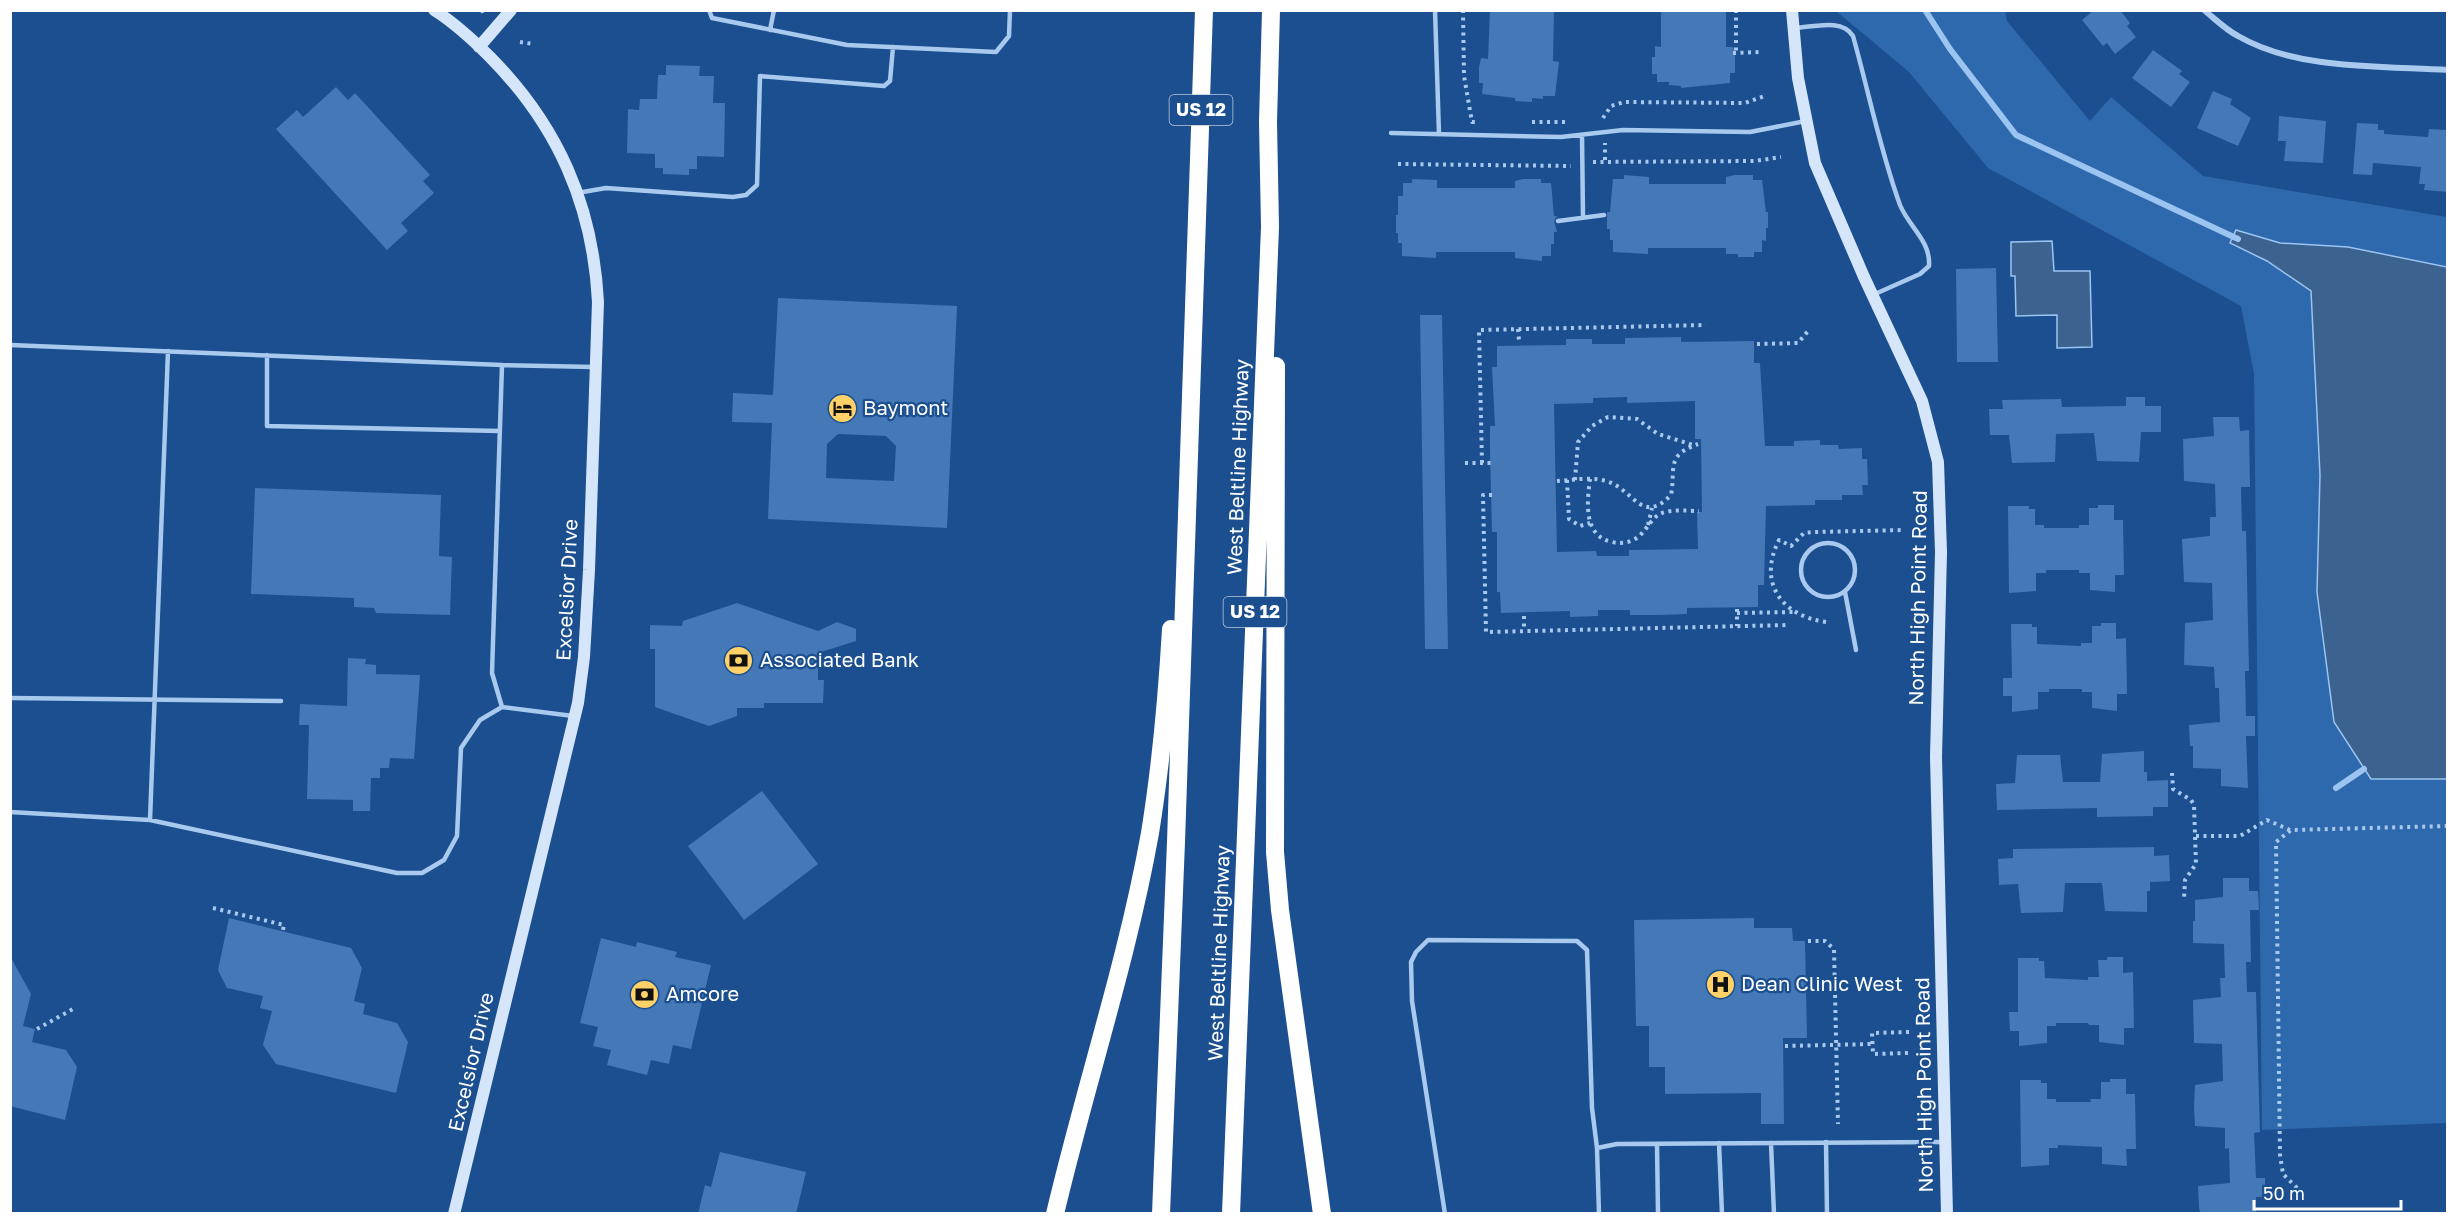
<svg xmlns="http://www.w3.org/2000/svg" width="2458" height="1224" font-family="'Golos Text',sans-serif">
<style>
.green{fill:#2e69ad}
.water{fill:#3c6290;stroke:#9cc4f0;stroke-width:1.5}
.lines{fill:none;stroke-linecap:round;stroke-linejoin:round}
.stream{stroke:#9cc4f0;stroke-width:6}
.building{fill:#4478b7;fill-rule:evenodd}
.path{stroke:#a9c9ee;stroke-width:4;stroke-dasharray:3 4.5;stroke-linecap:butt}
.lane{stroke:#a9c9ee;stroke-width:4.5}
.street{stroke:#a9c9ee;stroke-width:6}
.secondary{stroke:#d6e6fa;stroke-width:12}
.highway{stroke:#fff;stroke-width:18}
.labels{text-anchor:middle;stroke-width:4.5;stroke-linejoin:round;paint-order:stroke}
.shield{fill:#1b4f8f;stroke:#bbcadd;stroke-width:1.5}
.shield-label{font-size:18px;font-weight:bold;fill:#fff}
.poi-label{font-size:20px;fill:#fff;stroke:#1b4f8f;text-anchor:start}
.street-label{font-size:20px;fill:#fff;stroke:#1b4f8f}
</style>
<rect width="100%" height="100%" fill="#1b4f8f"/>
<!-- green -->
<path class="green" d="M1836,11H2005L2007,21L2090,121L2111,97L2203,176L2447,217V267L2348,247L2280,243L2236,230L2230,243L2267,261L2311,290L2320,475L2317,592L2334,722L2371,779H2447V1123L2262,1130L2254,374L2241,306L1988,168L1909,72Z"/>
<!-- water -->
<path class="water" d="M2236,230L2280,243L2348,247L2447,267V779H2371L2334,722L2317,592L2320,475L2311,291L2267,261L2230,243Z
M2052,241L2054,271H2090L2092,347L2057,348V315L2016,316L2015,276H2011V242Z"/>
<g class="lines">
<!-- stream -->
<path class="stream" d="M1925,10L1950,49L2016,135L2238,239
M2336,788L2364,769"/>
</g>
<!-- building -->
<path class="building" d="M1490,10H1554L1553,61L1559,62L1555,96H1543V99L1532,98V102L1515,101V98L1482,94L1483,83H1479V67L1481,58L1488,59Z
M1661,10H1726V47H1733L1735,56V73H1730V83L1681,88V86L1669,85V82H1657V74H1652V57H1655V46L1661,47Z
M2094,10H2120L2130,23L2127,26L2136,37L2115,54L2107,43L2103,46L2082,20Z
M2153,50L2182,71L2179,74L2190,82L2171,107L2132,78Z
M666,65L700,66L699,76H714L713,103H725L724,157L697,156V169H689V175L663,174V168H655V154L627,153L628,109L639,110L640,99H657L658,75H666Z
M336,87L348,100L355,93L430,175L423,181L434,193L401,223L408,231L387,250L276,129L297,110L303,117Z
M2213,91L2232,99L2230,104L2251,118L2238,146L2197,128Z
M2279,116L2326,121L2323,163L2284,161L2286,141H2278Z
M2357,123L2378,124V130H2384V134L2428,137L2429,129L2448,130V192L2424,190L2425,184H2419L2421,167L2373,163L2372,175L2353,174Z
M1624,175L1649,177V184H1726V177L1735,175H1753V180H1762L1766,212H1768V228H1766V241L1762,240V252H1754V257H1738V254H1726V248H1648V254L1613,252V240H1610V229H1607V212H1610L1613,179H1624Z
M1412,179L1437,180V188H1515V181L1523,179H1541V183H1551L1554,216H1557L1554,221L1557,232H1554V244H1551V256H1542V261L1515,258V252H1436V258L1402,256V243H1398V233H1396V215H1398V196H1403V183H1412Z
M1996,268L1998,362H1957L1956,269Z
M778,298L957,306L947,528L768,519L772,423L732,422L733,393L773,395ZM838,434L886,436L896,446L894,481L826,478L827,444Z
M1420,315H1442L1448,649H1425Z
M1681,337V342L1754,341V363H1760L1765,446H1794V441L1820,440V445H1838L1839,449L1862,448V459H1867L1868,485H1862L1863,495H1842V500H1815V505L1766,506L1764,585H1758V607L1687,608V614L1660,615H1630V610H1598V616L1570,617V611L1501,613L1500,592H1497V532H1492L1490,452V426H1495L1492,367H1497V346L1566,345V339H1592V344H1625V338ZM1627,397V403L1695,401V439H1701L1702,512H1697L1698,549L1629,550V556H1597L1596,551L1557,552L1554,404L1593,403V398Z
M2126,397H2145V406H2161V432H2141L2139,462L2097,461L2094,433L2056,434L2055,462L2012,463L2009,435H1990L1989,409H2003L2002,400L2061,399L2062,407L2126,406Z
M2213,417H2239L2240,431L2249,430L2250,487H2241L2242,531H2246L2249,671H2245L2246,716H2255V736H2246L2248,788L2221,786V769L2193,768V746H2190L2189,725L2220,722L2219,688H2215L2214,667L2184,665L2185,623L2213,620L2212,583L2184,582L2182,539L2210,536V517H2216L2215,484L2184,481L2183,439L2214,436Z
M255,488L441,495L439,556L452,557L450,615L376,613L374,608L354,607V598L251,594Z
M2098,505H2114V520H2123L2124,575H2115V592L2090,590V573H2079V570H2046V573H2036V591L2009,593L2008,506H2029V509H2035V525H2044V528H2079V525H2089V508H2098Z
M737,603L818,631L837,622L856,629V641L818,653V680H824L823,703H764V708H737V716L709,726L655,707V649H650V625L682,626L683,621Z
M2101,623H2116V639L2126,638L2127,694H2117V711L2092,708V692H2082V689H2049V692H2038V709L2012,712V696H2003V678H2012L2011,624H2032V627H2037V644L2081,646V643H2092V626H2101Z
M348,658L366,659L365,664L376,665V674L420,675L414,759L390,758L389,768H380V778H371L370,811H353V800L307,799L309,725H299L300,704L347,706Z
M2144,751V772H2147V781L2168,780V807H2153V816L2097,817V808L1997,810L1996,784L2015,783L2017,755H2060L2063,782H2100L2102,754Z
M762,791L818,864L744,920L688,846Z
M2154,847V856L2169,855L2170,881L2150,882V891H2147V912L2105,911L2102,883H2065L2063,912L2021,913L2018,884L1999,885L1998,859L2013,858V849Z
M2223,878H2249V891H2258L2259,910H2250L2251,962H2246L2247,992H2256L2260,1132L2254,1133L2256,1178H2265V1197H2256V1214H2201L2199,1208L2198,1186L2230,1183L2229,1148L2225,1149V1128L2195,1126L2194,1108L2195,1085L2223,1081L2222,1044L2194,1043L2193,1000L2221,997L2220,978H2225L2224,944L2193,943V921H2195V900L2223,897Z
M229,918L351,948L362,968L354,1001L365,1004L363,1014L397,1023L408,1042L396,1093L276,1064L263,1045L272,1011L260,1008L263,996L227,988L218,970Z
M1754,918V928H1792L1793,941H1805L1807,1038H1783L1784,1124H1761V1093L1665,1094V1067H1649V1026H1636L1634,920Z
M601,938L636,947L637,942L677,952L675,957L711,965L691,1049L673,1045L669,1064L651,1060L647,1075L607,1065L611,1050L593,1046L598,1027L580,1023Z
M10,956L31,994L23,1026L35,1029L32,1042L66,1050L77,1067L65,1120L10,1106Z
M2107,957H2123V973L2133,972L2134,1028H2124V1045L2099,1042V1025H2089L2088,1023H2056V1026H2047V1043L2019,1046V1031H2010L2009,1012H2018V958H2039V961H2044L2045,978L2088,980V977H2099L2098,960H2107Z
M2110,1079H2126V1094H2135L2136,1149H2126L2127,1166L2102,1164V1147L2058,1145V1148H2049V1165L2021,1167L2020,1080H2041V1083H2047V1099H2056V1102H2091L2090,1099H2101V1082H2110Z
M720,1152L806,1172L796,1214H698L705,1185L711,1187Z"/>
<g class="lines">
<!-- path -->
<path class="path" d="M482,10L483,13
M1463,10L1464,76L1472,122H1476
M1736,10V53
M520,42L533,44
M1733,53L1761,52
M1603,118L1611,106L1624,102L1745,103L1767,95
M1532,122H1569
M1605,160V143
M1593,162L1755,161L1781,157
M1398,164L1571,166
M1518,329L1519,341
M1757,344L1798,343L1808,331
M1465,463H1492
M1482,463L1479,330L1706,325
M1590,479C1587,502 1583,536 1612,542C1620,544 1628,543 1635,539C1646,533 1650,518 1662,513C1673,509 1688,511 1699,511
M1567,480L1569,519L1580,526L1590,523
M1575,480L1578,442L1592,426L1608,417L1637,419L1658,434L1693,445
M1557,481C1573,480 1594,476 1609,482C1634,491 1642,525 1671,495C1676,468 1665,456 1698,444
M1492,495H1483L1486,632L1789,625
M1648,525L1652,508
M1737,609V626
M1737,613L1793,612
M1524,616V631
M1826,622C1782,616 1757,583 1779,540L1791,546L1804,533L1814,532L1904,530
M2172,773L2173,789L2191,800L2194,805L2196,864L2185,880L2184,899
M2196,836H2240L2267,820L2290,830
M213,908L284,925L283,930
M1808,941H1825L1834,949L1838,1124
M37,1029L73,1009
M1909,1032L1872,1033L1873,1054L1909,1053
M1785,1046L1872,1044
M2297,1188L2283,1174L2280,1155L2276,842L2291,830L2448,826"/>
<!-- lane -->
<path class="lane" d="M709,10L712,18L847,45L996,52L1009,36L1010,10
M1435,10L1439,134
M1795,28C1814,27 1842,18 1853,36C1869,93 1880,150 1900,205C1909,227 1931,241 1929,266L1920,274L1875,294
M770,30L774,10
M1391,133L1561,137L1623,130L1750,132L1806,121
M1582,135L1583,217
M577,193L606,188L733,197L746,195L757,185L760,76L884,86L890,81L893,47
M1558,221L1604,215
M10,345L502,365
M267,355V426L500,431
M1801 570a27 27 0 1 1 54 0a27 27 0 1 1-54 0Z
M1845,592L1856,650
M10,698L281,701
M502,707L492,673L502,365L594,367
M10,812L150,820L397,873H422L444,860L457,836L461,748L480,720L502,707L573,716
M150,820L168,351
M1826,1142L1827,1214
M1719,1143L1722,1214
M1771,1143L1774,1214
M1657,1144L1658,1214
M1445,1214L1412,1001L1411,962L1416,952L1428,940L1577,941L1587,950L1592,1108L1597,1148
M1599,1214L1597,1148L1617,1144L1943,1142"/>
<!-- street -->
<path class="street" d="M2204,10C2215,19 2226,30 2238,36C2296,70 2382,66 2448,70"/>
<!-- secondary -->
<path class="secondary" d="M434,10C455,23 473,40 490,57C558,126 593,205 598,302L589,570L584,657L578,703L454,1214
M1792,10L1798,78L1815,163L1864,277L1922,401L1938,462L1941,552L1936,757L1947,1214
M479,47L511,10"/>
<!-- highway -->
<path class="highway" d="M1276,366L1275,852L1280,910L1322,1214
M1055,1214C1085,1086 1127,962 1150,833C1161,765 1167,698 1171,629
M1161,1214L1176,842L1204,10
M1231,1214L1270,227L1268,122L1271,10"/>
</g>
<!-- icons -->
<defs>
<symbol id="hotel-disc" viewBox="-11 -11 22 22"><circle r="9.5" fill="#ffd166" stroke="#1b4f8f"/><path d="M-6-4.5h1.5V1H6V5H4.5V3h-9V5H-6ZM-4 0a1.8 1.8 0 1 1 3.6 0ZM.5 0V-2.5h3Q6-2.5 6 0Z" fill="#111"/></symbol>
<symbol id="bank-disc" viewBox="-11 -11 22 22"><circle r="9.5" fill="#ffd166" stroke="#1b4f8f"/><path d="M-6-4H6V4H-6ZM0-2.3a2.3 2.3 0 1 0 0 4.6a2.3 2.3 0 1 0 0-4.6Z" fill="#111"/></symbol>
<symbol id="hospital-disc" viewBox="-11 -11 22 22"><circle r="9.5" fill="#ffd166" stroke="#1b4f8f"/><path d="M-5-5h3v3.5h4V-5h3V5h-3V1.5h-4V5h-3Z" fill="#111"/></symbol>
</defs>
<g fill-rule="evenodd">
<use href="#hotel-disc" x="826" y="392" width="33" height="33"/>
<use href="#bank-disc" x="722" y="644" width="33" height="33"/>
<use href="#hospital-disc" x="1704" y="968" width="33" height="33"/>
<use href="#bank-disc" x="628" y="978" width="33" height="33"/>
</g>
<g class="labels">
<!-- shield labels -->
<g class="shield">
<rect x="1169.5" y="95" width="63" height="30" rx="4.5"/>
<rect x="1223.5" y="597" width="63" height="30" rx="4.5"/>
</g>
<g class="shield-label">
<text x="1201" y="116">US 12</text>
<text x="1255" y="618">US 12</text>
</g>
<!-- poi labels -->
<g class="poi-label">
<text x="863" y="415">Baymont</text>
<text x="760" y="667">Associated Bank</text>
<text x="1741" y="991">Dean Clinic West</text>
<text x="666" y="1001">Amcore</text>
</g>
<!-- street labels -->
<g class="street-label">
<text transform="translate(1238 467) rotate(-88)" y="7">West Beltline Highway</text>
<text transform="translate(567 590) rotate(-87)" y="7">Excelsior Drive</text>
<text transform="translate(1918 598) rotate(-89)" y="7">North High Point Road</text>
<text transform="translate(1219 953) rotate(-88)" y="7">West Beltline Highway</text>
<text transform="translate(471 1062) rotate(-77)" y="7">Excelsior Drive</text>
<text transform="translate(1924 1085) rotate(-91)" y="7">North High Point Road</text>
</g>
</g>
<!-- border -->
<rect width="2458" height="1224" fill="none" stroke="#ffffff" stroke-width="24"/>
<!-- scale -->
<path d="M2254 1200v9h147v-9" fill="none" stroke="#ffffff" stroke-width="3"/>
<text x="2263" y="1200" font-size="18" fill="#ffffff" stroke="#1b4f8f" stroke-width="4.5" paint-order="stroke">50 m</text>
</svg>
